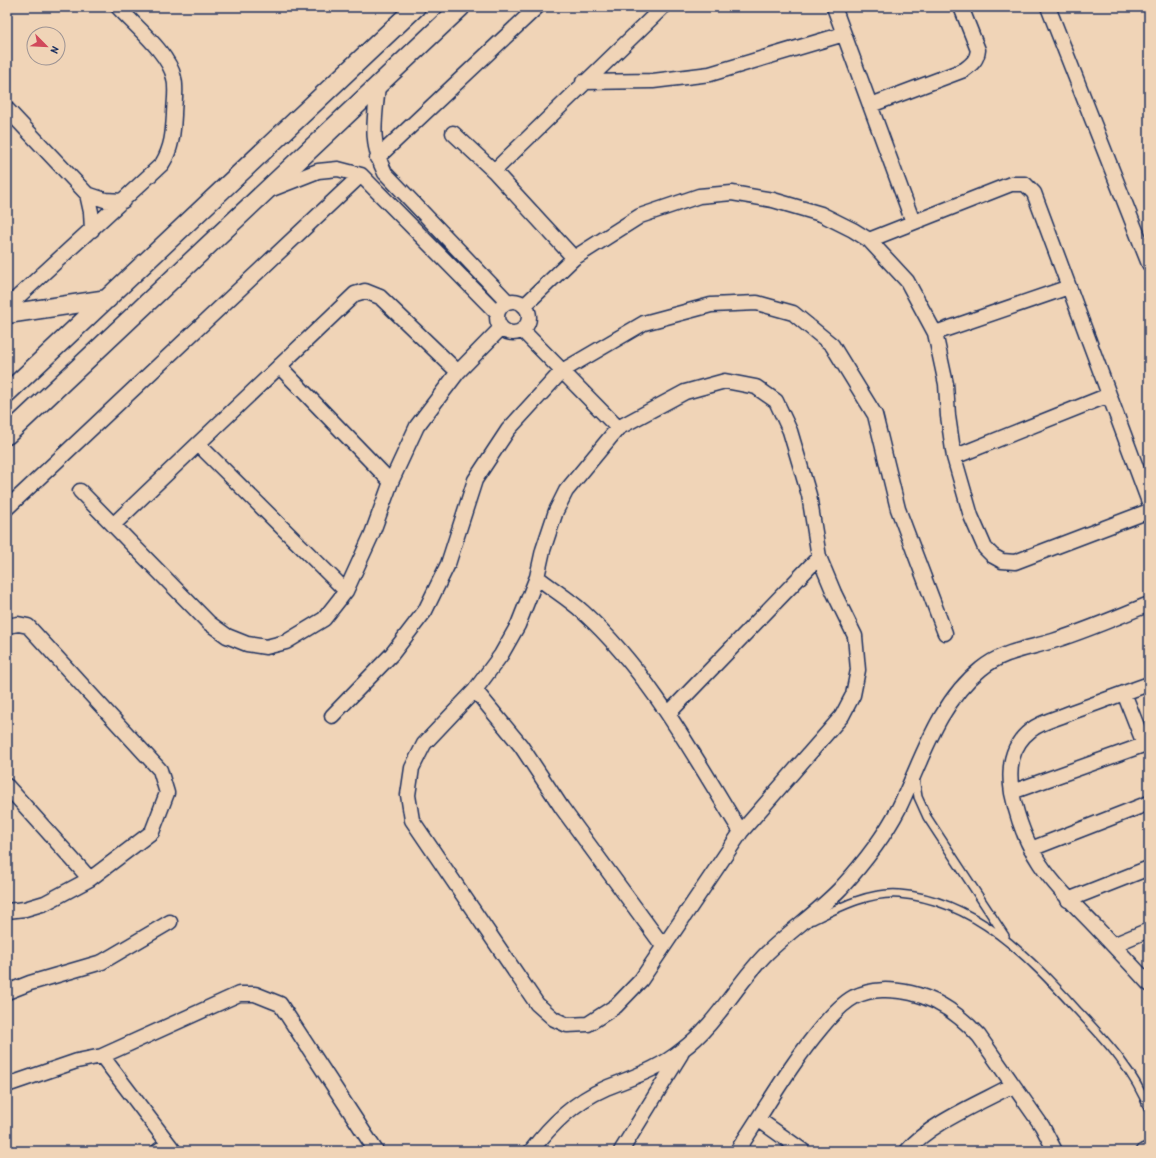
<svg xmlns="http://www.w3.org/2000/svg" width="1156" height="1158" font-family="'Patrick Hand',sans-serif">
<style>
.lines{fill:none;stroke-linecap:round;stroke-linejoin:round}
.service-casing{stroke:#1b2f5e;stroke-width:10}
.minor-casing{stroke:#1b2f5e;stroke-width:17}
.tertiary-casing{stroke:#1b2f5e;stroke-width:21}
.service{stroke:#f0d4b7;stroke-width:7}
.minor{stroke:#f0d4b7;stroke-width:14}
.tertiary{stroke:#f0d4b7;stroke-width:18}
</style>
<rect width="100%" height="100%" fill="#f0d4b7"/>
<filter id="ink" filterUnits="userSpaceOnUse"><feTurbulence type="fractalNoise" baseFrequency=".025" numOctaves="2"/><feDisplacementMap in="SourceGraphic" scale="8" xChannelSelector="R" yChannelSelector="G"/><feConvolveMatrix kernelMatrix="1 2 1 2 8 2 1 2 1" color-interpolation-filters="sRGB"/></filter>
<g filter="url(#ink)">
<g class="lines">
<defs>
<path id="service" d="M915,778L918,797L927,817L1005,936
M813,920C840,907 869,892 899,894C975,900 1029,957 1077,1010C1105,1040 1134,1070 1149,1110"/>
<path id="minor" d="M834,7L913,222
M1048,7L1149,264
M583,82L653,81L710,74L844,34
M378,85C375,119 369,141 385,173L508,302
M871,105L964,70C972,64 977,60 978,50L961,7
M7,109L87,194L105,200L123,201
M453,133L494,171
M377,158L537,7
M272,189L318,171L338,169L361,175L497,313
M87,194L91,212L92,230
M869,240L1011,184H1025L1034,193L1149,502
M574,258L494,171L663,7
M497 317a16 16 0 1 1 32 0a16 16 0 1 1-32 0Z
M524,306L574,258L640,216L699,196L732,193L773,200L821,214L853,230L869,240L907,281L935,333L946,384L948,416L954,457L971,516L985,548L993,556L1002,561L1015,562L1149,511
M7,307L162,164C172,148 173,133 174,115C174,103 177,90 174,78C169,53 135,26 118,7
M522,330L618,428
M935,333L1069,287
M279,366L391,482
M725,381L756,387L776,401L790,431L809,495L819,557L834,593L855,636L858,670L853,695L842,716L741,832L641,980L616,1006L588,1024L567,1025L554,1019L537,1004L412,820L408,795L412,768L424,744L475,690L501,655L518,625L537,577L543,550L556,511L566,491L618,428L685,392Z
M198,444L346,591
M954,457L1109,395
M80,491L209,623L227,636L247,644L266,647L286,642L324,619L346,591L372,534L391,482L417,426L458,372L501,328
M7,508L361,175
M113,525L355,294L365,291L380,297L458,372
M537,577C552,589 569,599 583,612C650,673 694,756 741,832
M7,626L18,624L28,626L160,770L167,793L152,832L90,879L45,903L25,909L7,911
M1149,684C1123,693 1098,703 1072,712C1059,718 1042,721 1031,730C1010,746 1008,769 1012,793C1025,856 1050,880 1093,924C1112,944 1131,964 1149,984
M475,690L521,746L562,808L663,946
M1124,693L1144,744
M668,714L819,557
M332,716L392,654L425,611L448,564L475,480L508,430L562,371L644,323L711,305L757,303L793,313L832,345L875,415L898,509L945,633
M7,786L90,879
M1012,792L1149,743
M1031,849L1149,803
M1068,900L1149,868
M1113,945L1149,930
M7,992L30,983L102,962L170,922
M102,1056L174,1151
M7,1085L77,1061L102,1056L239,994H255L280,1004L376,1151
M758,1119L803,1151
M158,1151L168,1144
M531,1151C552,1124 574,1102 606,1088C633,1077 659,1069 682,1050C717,1024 736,984 767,953C791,930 818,912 841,888C863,864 884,837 899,808C922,760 938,703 981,669C1003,651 1027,649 1053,641C1085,631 1118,617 1149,604
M621,1151L681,1054
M737,1151C765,1110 789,1066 821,1028C830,1017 841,1004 854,997C873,988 891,989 911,993C938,999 960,1015 979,1036L1042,1126L1055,1151
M907,1151C928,1124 982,1102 1013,1085
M1144,1151L1149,1149"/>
<path id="tertiary" d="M7,314L108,299
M7,393L416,7
M7,435L461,7"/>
</defs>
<!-- service casing -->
<use href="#service" class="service-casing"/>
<!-- minor casing -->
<use href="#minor" class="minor-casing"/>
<!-- tertiary casing -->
<use href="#tertiary" class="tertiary-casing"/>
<!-- service -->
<use href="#service" class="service"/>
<!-- minor -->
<use href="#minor" class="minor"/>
<!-- tertiary -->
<use href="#tertiary" class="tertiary"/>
</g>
</g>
<!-- margin -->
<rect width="1156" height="1158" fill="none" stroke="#f0d4b7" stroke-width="24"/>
<rect x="12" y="12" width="1132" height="1134" fill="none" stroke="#1b2f5e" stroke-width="1.5" filter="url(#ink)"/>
<!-- north arrow -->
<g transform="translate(46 46) rotate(114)"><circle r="19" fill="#f0d4b7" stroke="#9b9293"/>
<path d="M0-3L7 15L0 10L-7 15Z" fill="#d1495b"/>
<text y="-6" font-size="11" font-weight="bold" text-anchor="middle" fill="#1b2f5e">N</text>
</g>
</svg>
